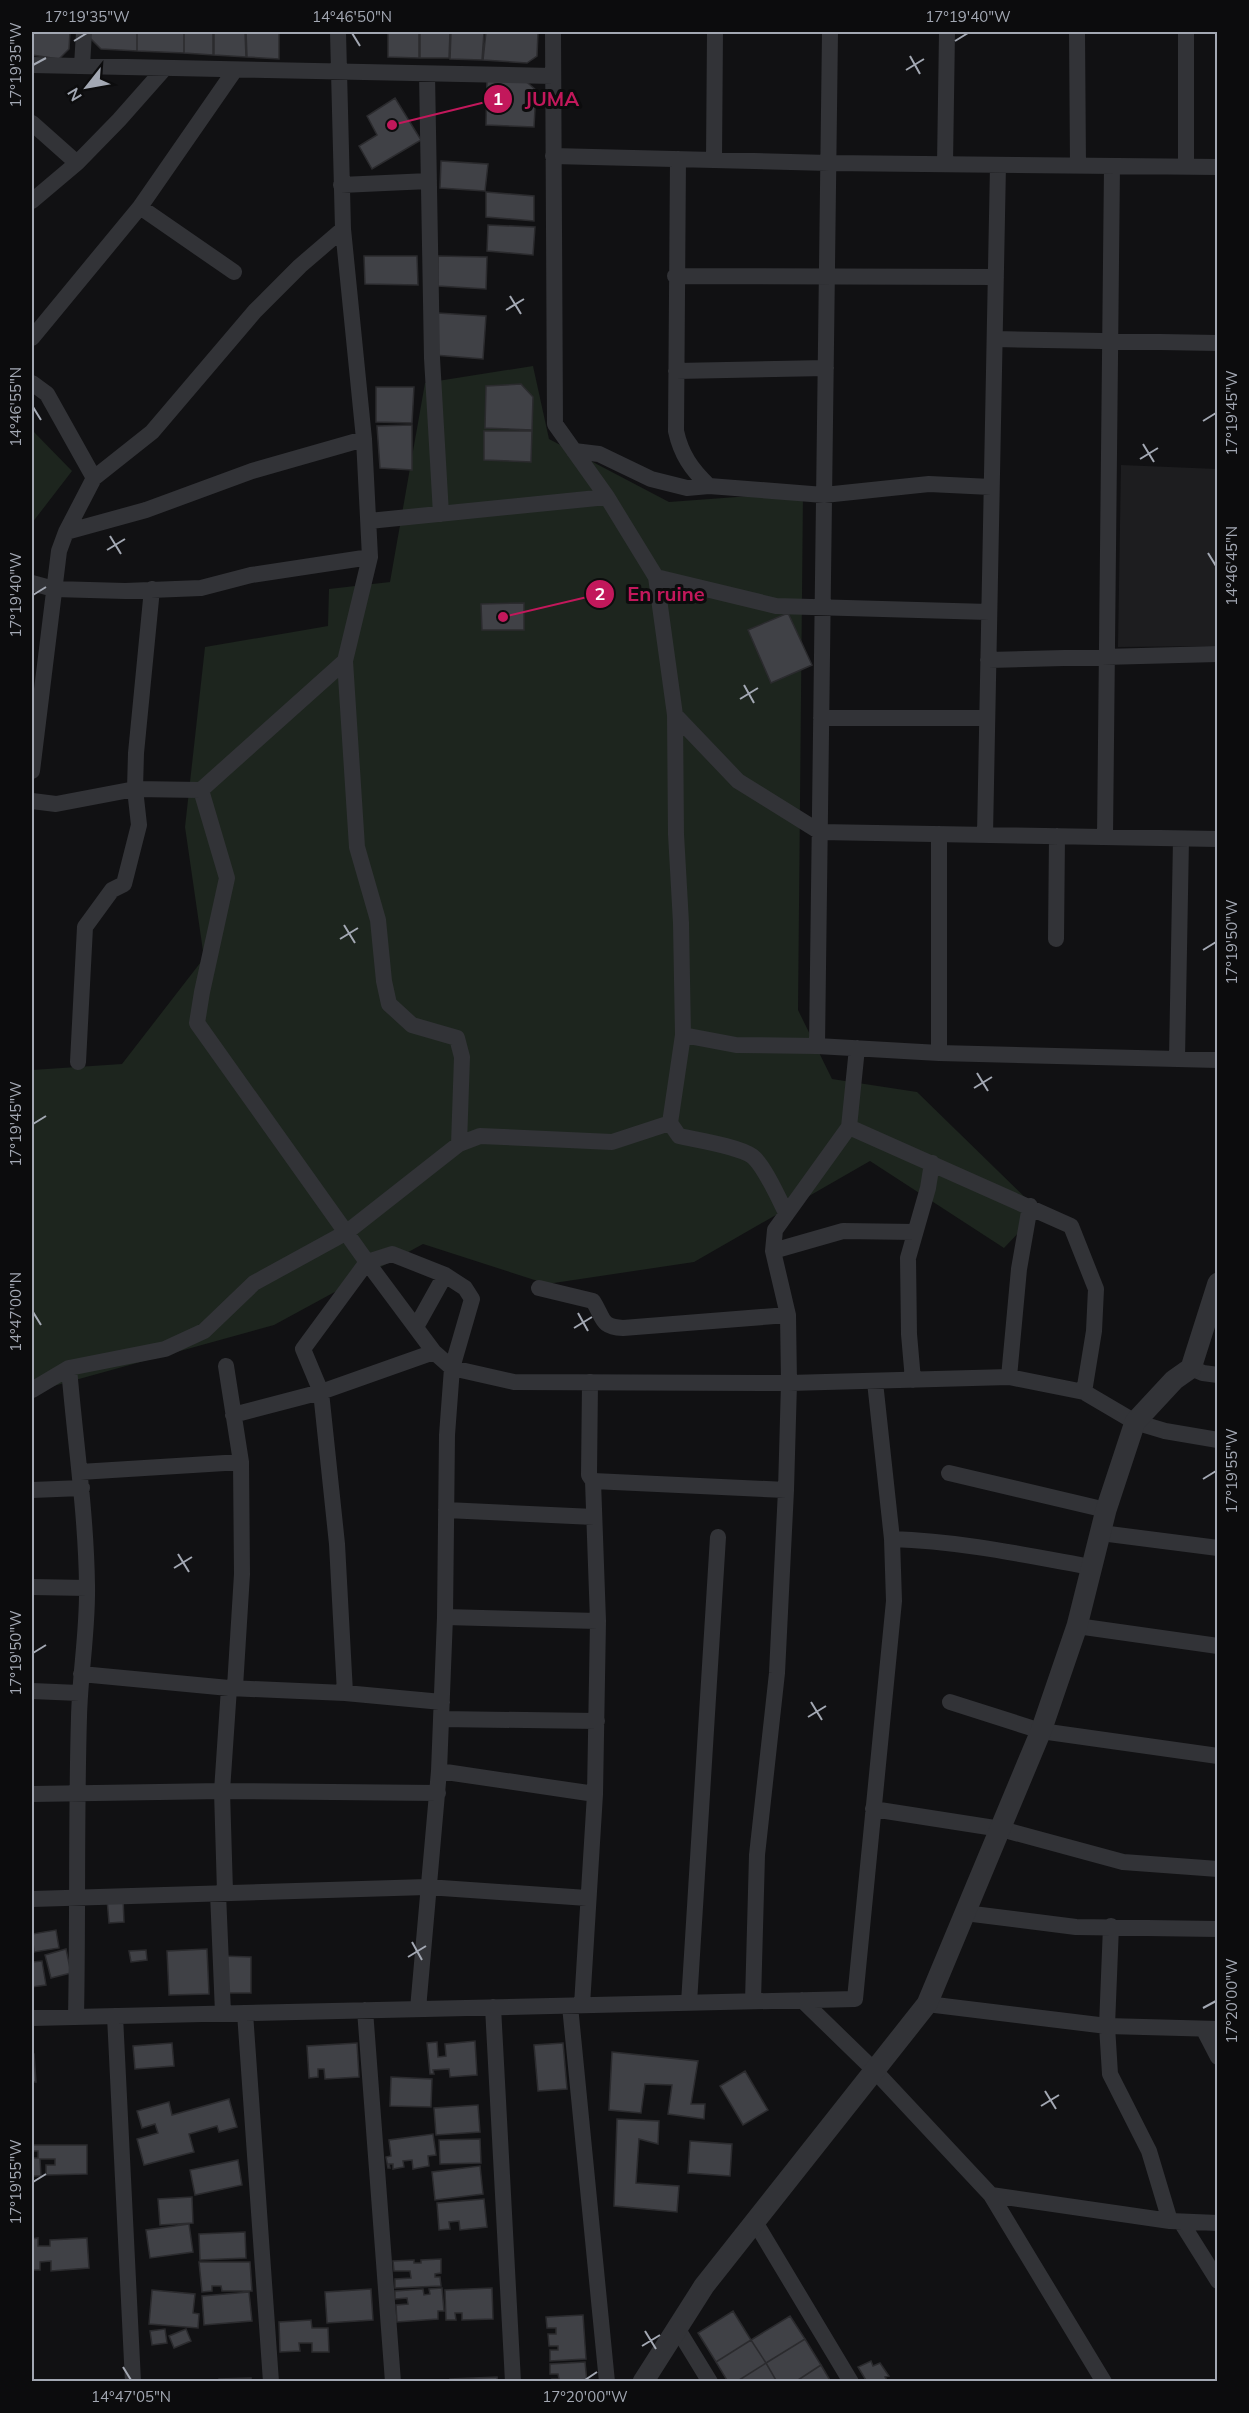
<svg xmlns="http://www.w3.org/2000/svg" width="1249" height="2413" font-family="Mulish,sans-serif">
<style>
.built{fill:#1d1d1f}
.green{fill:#1d251e}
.building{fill:#404146;stroke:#2b2b2e;stroke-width:1.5}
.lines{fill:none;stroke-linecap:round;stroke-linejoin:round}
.minor{stroke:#323337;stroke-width:16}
.tertiary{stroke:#323337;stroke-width:21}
.ticks{fill:none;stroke:#a3a8b3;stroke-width:2}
.leader{fill:none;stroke:#c2185b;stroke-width:2}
.callout-dot{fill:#c2185b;stroke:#0c0c0d;stroke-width:2}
.mark-label{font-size:18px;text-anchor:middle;font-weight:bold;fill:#fff}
.callout-label{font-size:20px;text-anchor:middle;font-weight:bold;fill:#c2185b;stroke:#0c0c0d;stroke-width:6;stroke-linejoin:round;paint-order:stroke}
.neatline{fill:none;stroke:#a3a8b3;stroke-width:2}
.ticks-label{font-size:15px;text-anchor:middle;fill:#a3a8b3}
</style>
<rect width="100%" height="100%" fill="#111113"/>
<!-- built -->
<path class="built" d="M1121,465L1217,469V646L1118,647Z"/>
<!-- green -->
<path class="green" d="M533,366L549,439L669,502L803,492L798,1010L832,1079L917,1092L1039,1211L1004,1248L870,1161L694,1262L547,1284L423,1244L274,1325L32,1392V1070L122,1064L204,958L185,827L205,647L328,626L329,589L390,582L425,383Z
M32,430L72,471L32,523Z"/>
<!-- building -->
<path class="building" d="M32,32H70L69,49L59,59L32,55Z
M91,32H137V51L101,49L90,38Z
M137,32H184V53L137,51Z
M184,32H213V55L184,53Z
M214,32H245L246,57L214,55Z
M246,32H279V59L247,57Z
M388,32H419V58L388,57Z
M420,32H450L449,58H420Z
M451,32H484L482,60L450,59Z
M486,32H538L537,56L527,63L483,60Z
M487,79H523L536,90L534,127L486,125Z
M395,98L421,140L372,169L359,146L377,135L367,116Z
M441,161L488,164L485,191L440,188Z
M486,192L534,196V221L486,217Z
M488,225L535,227L533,255L487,251Z
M364,256H417L418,285L365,284Z
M438,256L487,257L486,289L438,286Z
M438,313L486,316L483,359L434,355Z
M521,384L533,397L532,430L485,428L486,386Z
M376,387H414L412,423L376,422Z
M412,425V470L380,468L377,426Z
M484,431H532L531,462L484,460Z
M524,603V630H482L481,604Z
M788,613L812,665L771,683L748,630Z
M123,1898L124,1922L109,1923L107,1899Z
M56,1930L59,1948L34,1952L32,1934Z
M66,1949L71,1973L51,1978L45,1955Z
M207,1949L209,1994L169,1995L167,1951Z
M146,1950L147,1960L131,1962L129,1951Z
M222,1956L251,1957V1993H221Z
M42,1961L46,1985L32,1987V1962Z
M475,2041L477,2075L450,2077L449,2069L433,2070L434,2074H430L427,2043L437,2042L438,2057L446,2056L445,2044Z
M172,2043L174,2066L135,2069L133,2046Z
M357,2043L359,2077L325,2079L324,2069H318V2077L309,2078L307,2046Z
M563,2043L567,2089L538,2091L534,2045Z
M612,2052L698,2061L691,2104H705L704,2119L668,2114L672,2085L645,2084L641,2113L609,2110Z
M32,2054H34L36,2082H32Z
M745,2071L768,2110L743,2125L720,2086Z
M391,2077L432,2079L431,2107L390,2106Z
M229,2099L237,2127L219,2132L217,2126L189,2134L194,2152L144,2165L137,2139L158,2133L155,2124L142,2128L137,2111L169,2102L172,2115Z
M478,2105L480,2132L436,2135L434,2108Z
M617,2119L659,2121L658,2144L639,2139L636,2183L679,2186L677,2212L614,2206Z
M433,2134L436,2155L428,2156L429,2166L413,2169L412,2160L403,2161L404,2167L393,2169V2164H389L390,2168H388L386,2157L391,2156L389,2140Z
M480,2139L481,2163L440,2164L439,2140Z
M690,2141L732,2144L730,2176L688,2173Z
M33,2145H87V2174L46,2175V2165H55V2159H40L41,2176H33V2158H38V2151H33Z
M238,2160L242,2185L195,2195L190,2170Z
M480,2166L483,2194L435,2200L432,2172Z
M192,2197L193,2223L160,2225L158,2199Z
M484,2199L487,2227L460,2230L459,2221L449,2222L450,2229L439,2230L437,2203Z
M189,2224L193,2252L150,2258L146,2230Z
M245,2232L246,2258L200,2260L199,2234Z
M38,2238V2246H50V2240L87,2238L89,2268L51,2271V2261L40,2262V2270H32V2239Z
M441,2259V2273L435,2274V2277H440L441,2286L395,2288V2279L411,2278L410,2271H394L393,2261L414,2260V2263H421V2260Z
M199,2262H250L252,2291H222L221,2286H212V2291L202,2292Z
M442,2288L444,2311H438V2319L397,2322L396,2305L408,2304L407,2298L395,2299V2291L423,2289L424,2295L430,2294L429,2289Z
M492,2288L493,2319L462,2320V2313H455L456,2320H446L445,2290Z
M371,2289L373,2320L327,2323L325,2292Z
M152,2290L195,2294L193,2313L199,2314L198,2328L149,2324Z
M249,2292L252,2321L204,2325L202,2296Z
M733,2311L751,2340L716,2362L698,2333Z
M583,2315L586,2359L550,2361V2350H558V2346H549L548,2334H556V2328H547L546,2317Z
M790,2316L805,2339L766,2363L751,2340Z
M311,2320L312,2328H328L329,2352H312V2343H299L300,2351L280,2352L279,2322Z
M165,2329L167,2343L152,2345L150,2331Z
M186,2329L191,2341L174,2348L169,2336Z
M805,2339L821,2365L795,2382H777L766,2363Z
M751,2340L766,2363L736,2382H728L716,2362Z
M871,2361L873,2366L880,2363L889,2376L885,2377L888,2382H867L858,2367Z
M585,2362L587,2382H552V2379H559L558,2374H550V2364Z
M766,2363L777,2382H736Z
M821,2365L831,2382H795Z
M497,2377L498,2382H450V2379Z
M251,2378V2382H219V2379Z"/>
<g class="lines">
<!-- minor -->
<path class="minor" d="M553,32L555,424L607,497L656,577L675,715L676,834L681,923L683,1035L670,1123L679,1136C697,1140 738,1146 752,1156C764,1165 779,1199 786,1213
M1077,32L1078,166
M1186,32V166
M32,65L553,76
M82,66L84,32
M427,74L432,358L441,514
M32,123L77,163
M553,156L829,163L1218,167
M678,159L676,431C681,454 691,469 709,486
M714,160L715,32
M945,164L947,32
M341,185L429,181
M32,201L77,163L119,120L165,68
M140,207L234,272
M675,276L996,277
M32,338L140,207L235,70
M995,339L1218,343
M676,371L826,368
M32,383L47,394L94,478
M574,451L599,454L651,479L687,488L709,486L824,495L929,484L991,487
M369,521L607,497
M66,532L146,510L252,471L364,439
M656,577L776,606L989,612
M32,583L54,589L125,591L201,588L251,575L370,557
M988,660L1218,654
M345,661L357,847L378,920L384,981L389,1004L412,1025L457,1038L462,1057L459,1144
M675,715L738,781L820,832L1218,839
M821,718H987
M32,771L59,551L66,532L94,478L152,432L255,311L300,266L343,229
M201,790L227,878L202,992L197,1023L367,1262L434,1352L452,1368L514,1382L789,1383L1009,1377L1084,1392L1135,1422L1165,1431L1218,1440
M32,801L56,804L135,789L201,790L345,661L370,557L364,439L343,229L338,32
M939,834V1053
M985,835L998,165
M1105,837L1112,166
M1056,939L1057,836
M683,1035L736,1045L817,1046L939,1053L1218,1060
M817,1046L830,32
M1177,1059L1181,839
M78,1062L85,927L112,890L124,884L139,825L135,789L136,753L152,589
M849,1127L1071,1226L1096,1289L1094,1331L1084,1392
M773,1251L843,1231L915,1232
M539,1288L593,1301C604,1318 600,1327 623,1328L788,1315
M416,1327L445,1275
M226,1366L241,1462L242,1574L235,1687
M69,1368C75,1440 86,1512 87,1585C88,1629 80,1673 79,1717C76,1817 78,1917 76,2017
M1191,1368L1203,1373L1218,1375
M1009,1377L1019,1269L1030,1206
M913,1380L909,1334L908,1258L928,1188L932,1163
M32,1390L69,1368L165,1349L204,1331L254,1283L347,1232L459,1144L480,1136L612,1142L670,1123
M233,1415L321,1392L434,1352
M80,1472L241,1462
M949,1473L1106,1510
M593,1481L786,1490
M32,1490L82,1488
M446,1510L594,1517
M1101,1533L1218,1548
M892,1539C959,1541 1025,1555 1091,1567
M32,1587L87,1588
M445,1617L598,1621
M1077,1626L1218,1646
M81,1674L229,1688L345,1693L442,1702
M32,1691L79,1693
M345,1693L337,1544L321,1392L303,1349L367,1262L392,1254L445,1275L465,1288L472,1299L452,1368L447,1435L445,1617L439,1771L418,2009
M950,1702L1041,1731L1218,1756
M441,1719L597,1721
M439,1771L595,1794
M32,1794L222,1791L438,1793
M873,1809L1001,1829L1123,1862L1218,1869
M225,1892L222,1791L229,1688
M218,1893L223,2013
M32,1899L427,1887L587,1898
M965,1913L1076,1927L1218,1929
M1111,1926L1107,2026L1110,2074L1149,2151L1170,2221
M802,2000L875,2071L991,2195L1104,2382
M753,2001L757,1855L777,1673L786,1490L789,1383L788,1315L773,1251L775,1230L849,1127L857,1048
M689,2003L718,1537
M927,2004L1107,2026L1218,2029
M582,2005L595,1794L598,1621L593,1481L589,1475L590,1382
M570,2006L607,2382
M493,2007L513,2382
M365,2010L393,2382
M245,2013L271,2382
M115,2016L133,2382
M32,2018L855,1999L894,1601L892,1539L875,1382
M1204,2030L1218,2057
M991,2195L1170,2221L1218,2223
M755,2222L851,2382
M1181,2222L1218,2281
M677,2328L710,2382"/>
<!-- tertiary -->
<path class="tertiary" d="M643,2382L704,2286L927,2004L1041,1731L1077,1626L1106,1510L1135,1422L1174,1380L1191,1368L1218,1283"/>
</g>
<!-- ticks -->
<path class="ticks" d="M352,33L360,46M74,41L87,33M955,41L968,33M910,56L920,74M33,65L46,58M906,70L924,59M510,296L521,314M506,310L524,299M33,407L41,420M1203,421L1216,413M1143,444L1154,462M1140,459L1158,448M110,536L121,554M107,550L125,539M1208,553L1216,566M33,595L46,587M744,685L754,703M740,699L758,688M344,925L355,943M340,939L358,928M1203,950L1216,942M977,1073L988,1091M974,1088L992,1077M33,1124L46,1116M33,1312L41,1325M578,1313L588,1331M574,1328L592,1317M1203,1479L1216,1471M178,1554L189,1572M174,1568L192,1557M33,1653L46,1645M811,1702L822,1720M808,1717L826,1706M412,1942L422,1960M408,1957L426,1946M1203,2008L1216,2001M1045,2091L1056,2109M1041,2106L1059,2095M33,2182L46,2174M645,2331L656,2349M642,2346L660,2335M123,2367L131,2380M585,2380L597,2372"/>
<!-- callouts -->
<path class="leader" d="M392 125L498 99M503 617L600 594"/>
<g class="callout-dot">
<circle cx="392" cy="125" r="6"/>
<circle cx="503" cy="617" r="6"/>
<circle cx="498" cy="99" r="15"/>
<circle cx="600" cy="594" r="15"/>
</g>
<g class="mark-label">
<text x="498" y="105">1</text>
<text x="600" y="600">2</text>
</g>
<g class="callout-label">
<text x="552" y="106">JUMA</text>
<text x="666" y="601">En ruine</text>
</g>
<!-- border -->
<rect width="1249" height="2413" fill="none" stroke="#0c0c0d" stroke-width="66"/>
<!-- north arrow -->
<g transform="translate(87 87) rotate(239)" stroke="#0c0c0d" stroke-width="4.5" paint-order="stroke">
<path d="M0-4.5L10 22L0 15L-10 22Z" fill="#a3a8b3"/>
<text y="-9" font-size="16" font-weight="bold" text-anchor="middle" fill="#a3a8b3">N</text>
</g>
<rect x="33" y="33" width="1183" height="2347" class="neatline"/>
<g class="ticks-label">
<text x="87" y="22">17°19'35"W</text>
<text x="352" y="22">14°46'50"N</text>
<text x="968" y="22">17°19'40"W</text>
<text transform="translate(16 65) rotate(-90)" y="5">17°19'35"W</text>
<text transform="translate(16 407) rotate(-90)" y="5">14°46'55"N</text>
<text transform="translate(1232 413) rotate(-90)" y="5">17°19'45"W</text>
<text transform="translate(1232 566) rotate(-90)" y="5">14°46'45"N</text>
<text transform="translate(16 595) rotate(-90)" y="5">17°19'40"W</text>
<text transform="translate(1232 942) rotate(-90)" y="5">17°19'50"W</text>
<text transform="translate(16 1124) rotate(-90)" y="5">17°19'45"W</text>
<text transform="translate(16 1312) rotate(-90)" y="5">14°47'00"N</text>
<text transform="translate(1232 1471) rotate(-90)" y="5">17°19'55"W</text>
<text transform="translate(16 1653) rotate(-90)" y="5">17°19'50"W</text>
<text transform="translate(1232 2001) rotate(-90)" y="5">17°20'00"W</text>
<text transform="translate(16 2182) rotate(-90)" y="5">17°19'55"W</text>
<text x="131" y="2402">14°47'05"N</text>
<text x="585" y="2402">17°20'00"W</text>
</g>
</svg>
